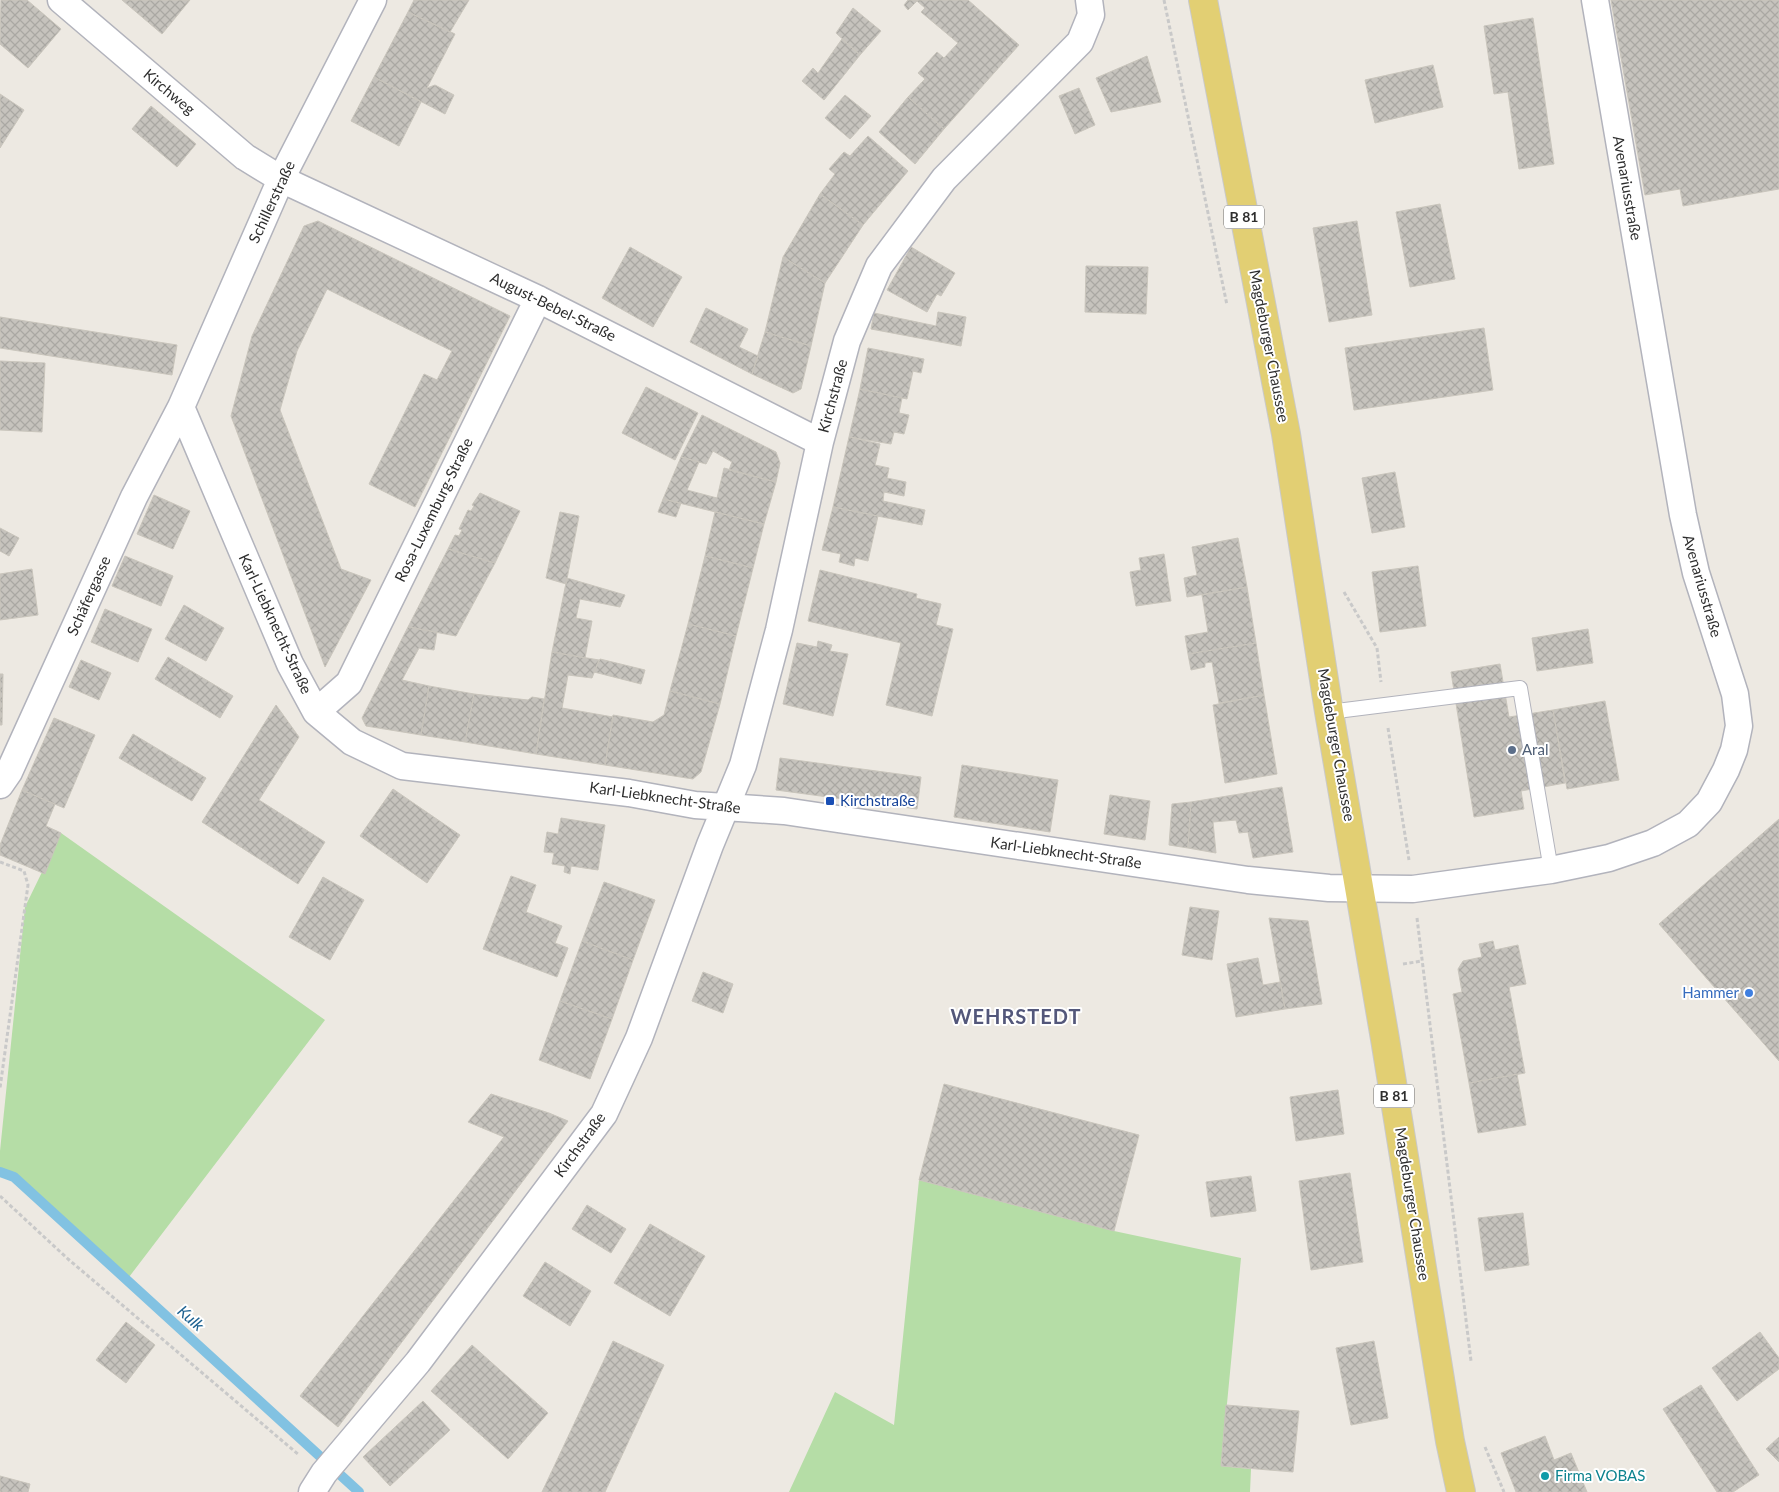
<svg xmlns="http://www.w3.org/2000/svg" width="1779" height="1492" font-family="Lato,sans-serif">
<style>
.grass{fill:#b5dda6}
.lines{fill:none;stroke-linecap:round;stroke-linejoin:round}
.stream{stroke:#82c2e2;stroke-width:10}
.building{fill:url(#building-cross-hatch);stroke:#c9c5bc}
.service-casing{stroke:#b2b3bc;stroke-width:16}
.minor-casing{stroke:#b2b3bc;stroke-width:29}
.primary-casing{stroke:#c9c9c9;stroke-width:30}
.path{stroke:#c9c9c9;stroke-width:3;stroke-dasharray:4 2.5;stroke-linecap:butt}
.service{stroke:#fff;stroke-width:14}
.minor{stroke:#fff;stroke-width:26}
.primary{stroke:#e2cf73;stroke-width:28}
.service-dot{fill:#5c6f8a;stroke:#fff;stroke-width:2}
.transit-dot{fill:#1a4fb4;stroke:#fff;stroke-width:2}
.shop-dot{fill:#3f7fe0;stroke:#fff;stroke-width:2}
.culture-dot{fill:#0f9aa8;stroke:#fff;stroke-width:2}
.labels{text-anchor:middle;stroke-width:4;stroke-linejoin:round;paint-order:stroke}
.shield{fill:#fff;stroke:#6d6d6d;stroke-width:1}
.shield-label{font-size:14px;font-weight:bold;fill:#2e2e2e}
.street-label{font-size:15px;fill:#2e2e2e;stroke:#fff}
.service-label{font-size:15px;fill:#4e5e75;stroke:#fff;text-anchor:start}
.transit-label{font-size:15px;fill:#164399;stroke:#fff;text-anchor:start}
.shop-label{font-size:15px;fill:#366cbe;stroke:#fff;text-anchor:end}
.culture-label{font-size:15px;fill:#0d838f;stroke:#fff;text-anchor:start}
.water-label{font-size:16px;font-style:italic;fill:#1e6291;stroke:#fff}
.district-label{font-size:20px;font-weight:bold;letter-spacing:1px;fill:#53577a;stroke:#fff}
</style>
<defs>
<pattern id="building-cross-hatch" width="8" height="8" patternUnits="userSpaceOnUse" patternTransform="scale(1.25)"><rect width="8" height="8" fill="#c6c3bd"/><path d="M0 0l8 8M0 8l8-8" fill="none" stroke="#aaa8a3"/></pattern>
</defs>
<rect width="100%" height="100%" fill="#ede9e2"/>
<!-- grass -->
<path class="grass" d="M61,833L325,1020L126,1281L0,1168V1151L25,907Z
M919,1180L1114,1231L1241,1258L1221,1466L1251,1469L1250,1492H789L835,1392L894,1425Z"/>
<g class="lines">
<!-- stream -->
<path class="stream" d="M0,1172L14,1177L359,1492"/>
</g>
<!-- building -->
<path class="building" d="M1,0H27L61,29L28,68L0,44Z
M122,0H190L162,34Z
M414,0H469L450,32L408,12Z
M908,0H968L1019,45L944,129L908,97L925,79L918,73L937,52L944,58L958,43L921,12L925,8L917,1L908,10L904,5Z
M1611,0H1779V189L1683,206L1680,189L1645,195Z
M853,8L881,31L860,55L836,33Z
M408,12L455,34L427,88L435,85L454,95L445,114L374,77Z
M1533,18L1554,164L1519,169L1508,92L1494,94L1484,26Z
M842,39L860,55L824,100L802,81L813,68L818,73Z
M1147,56L1161,102L1111,112L1096,78Z
M1433,65L1443,107L1375,123L1365,80Z
M374,77L421,102L399,146L351,121Z
M1079,88L1095,125L1075,134L1059,96Z
M0,94L24,110L0,148Z
M845,95L871,116L850,139L825,118Z
M908,97L944,129L915,164L879,132Z
M151,106L196,144L177,167L132,129Z
M868,136L908,171L863,225L820,194L835,174L829,169L844,152L850,156Z
M820,194L863,225L825,283L783,257Z
M1440,204L1455,279L1410,287L1396,212Z
M318,221L510,316L415,507L369,484L424,374L437,380L452,351L327,289L297,351L280,410L341,569L371,580L325,667L231,416L252,336L304,226Z
M1357,221L1372,315L1329,322L1313,228Z
M630,247L682,277L653,327L602,298Z
M911,247L955,273L941,296L937,294L927,312L887,290Z
M783,257L825,283L811,346L765,332Z
M1086,266L1148,267L1146,314L1085,312Z
M706,308L748,329L739,347L758,356L752,374L690,342Z
M938,312L966,317L961,346L871,329L874,313L936,326Z
M0,317L177,345L172,375L0,348Z
M1484,328L1493,390L1354,410L1345,348Z
M765,332L811,346L801,389L793,393L752,374Z
M868,348L924,359L921,373L913,371L907,399L860,389Z
M0,361L45,363L42,432L0,430Z
M646,387L698,413L675,460L622,433Z
M860,389L902,398L899,413L909,415L904,434L894,432L891,444L849,437Z
M702,415L776,452L780,463L776,482L729,470L732,462L713,451L706,464L681,457Z
M849,437L880,444L875,465L889,468L887,478L906,482L904,496L884,492L883,501L925,510L922,525L833,507Z
M681,457L699,462L687,490L717,498L724,468L776,482L764,524L663,499Z
M1395,472L1405,527L1372,533L1362,478Z
M480,493L520,511L495,563L448,549L455,535L459,536L462,530L459,529L468,510L471,511L474,506L472,505Z
M154,495L190,511L173,549L137,534Z
M663,499L681,503L676,517L658,512Z
M833,507L878,516L868,561L855,558L854,566L839,562L841,554L822,550Z
M560,512L579,516L566,584L546,578Z
M715,512L764,524L753,568L705,556Z
M0,528L19,538L9,556L0,551Z
M1238,538L1247,587L1187,597L1184,578L1197,575L1192,547Z
M448,549L495,563L456,636L408,627Z
M1164,554L1171,601L1136,606L1130,572L1141,570L1139,558Z
M125,556L173,576L161,606L112,586Z
M705,556L753,568L736,636L688,624Z
M1418,566L1426,626L1380,632L1372,572Z
M32,569L38,615L0,620V574Z
M820,570L917,594L916,598L941,604L936,625L953,629L932,716L886,705L901,643L808,621Z
M567,578L625,595L620,607L580,599L576,618L592,621L585,658L552,652Z
M1247,587L1256,643L1188,654L1185,636L1208,632L1202,595Z
M184,605L224,628L206,661L165,639Z
M105,609L152,629L138,662L91,642Z
M688,624L736,636L720,704L670,691Z
M408,627L437,632L434,650L419,648L402,680L429,686L421,735L366,726L362,718Z
M1588,629L1593,663L1537,671L1532,638Z
M818,641L832,645L830,651L848,654L833,716L783,704L797,643L817,647Z
M1256,643L1264,695L1219,703L1212,662L1205,663V667L1191,670L1188,654Z
M552,652L599,660L592,678L568,675L562,708L613,717L605,765L536,754Z
M168,657L233,696L220,718L155,679Z
M600,659L645,670L641,684L594,672Z
M81,660L111,673L99,700L69,687Z
M1500,664L1509,717L1553,710L1565,783L1521,791L1524,809L1474,817L1451,672Z
M0,674H3L2,725H0Z
M429,686L474,694L465,742L421,735Z
M670,691L720,704L701,772L693,779L605,765L613,715L653,722L664,715Z
M474,694L528,700L532,697L544,699L536,754L465,742Z
M1264,695L1277,774L1225,783L1213,705Z
M1605,701L1619,780L1567,789L1553,710Z
M276,705L299,737L259,800L325,842L298,884L202,822Z
M54,718L95,735L64,808L22,790Z
M133,734L206,778L192,801L119,758Z
M780,758L921,777L917,809L776,790Z
M962,765L1058,780L1050,832L954,817Z
M1282,787L1293,852L1253,858L1248,832L1239,833L1236,820L1213,822L1216,853L1188,848L1191,802Z
M393,789L460,835L427,883L360,836Z
M22,790L55,804L46,826L61,833L45,874L0,855V845Z
M1110,795L1150,801L1145,840L1104,834Z
M1191,802L1188,848L1169,845L1172,804Z
M561,818L605,825L598,870L571,866L570,874L564,872L565,866L552,864L554,853L544,852L547,832L558,834Z
M1779,819V1061L1659,924Z
M511,876L536,885L526,912L562,926L555,943L568,948L557,977L483,949Z
M323,877L364,900L330,960L289,937Z
M604,882L655,900L633,960L582,941Z
M1190,907L1219,911L1212,960L1182,955Z
M1269,918L1308,921L1322,1004L1285,1009Z
M582,941L633,960L612,1019L560,1001Z
M1493,941L1495,950L1518,945L1526,984L1509,987L1525,1073L1469,1083L1453,994L1462,992L1458,969L1463,961L1482,957L1479,944Z
M1258,958L1263,985L1280,982L1285,1009L1236,1017L1227,964Z
M703,972L733,984L723,1013L692,1001Z
M560,1001L612,1019L590,1079L539,1060Z
M1517,1074L1526,1125L1478,1133L1469,1083Z
M944,1084L1139,1135L1114,1231L919,1180Z
M1338,1090L1344,1134L1296,1141L1290,1097Z
M491,1094L549,1113L568,1121L338,1427L300,1396L504,1137L468,1122Z
M1350,1173L1363,1262L1311,1270L1299,1181Z
M1251,1176L1256,1211L1211,1217L1206,1182Z
M587,1205L626,1229L611,1253L572,1229Z
M1523,1213L1529,1265L1485,1271L1478,1218Z
M650,1224L705,1256L670,1316L614,1283Z
M545,1262L591,1291L570,1326L523,1296Z
M126,1322L155,1345L126,1383L96,1360Z
M1760,1332L1779,1358V1369L1737,1401L1712,1368Z
M613,1341L664,1365L605,1492H542Z
M1374,1341L1388,1418L1351,1425L1336,1348Z
M472,1345L548,1413L508,1459L431,1391Z
M1701,1385L1759,1475L1733,1492H1717L1663,1409Z
M423,1401L450,1430L390,1486L363,1457Z
M1226,1405L1299,1411L1293,1472L1221,1466Z
M1545,1436L1554,1460L1571,1453L1587,1492H1516L1501,1453Z
M1779,1437V1462L1766,1449Z
M0,1476L30,1484L28,1492H0Z"/>
<g class="lines">
<defs>
<path id="service" d="M1329,712L1520,688L1551,870"/>
<path id="minor" d="M61,0L245,157L281,179L538,299L820,442
M181,407L290,664L316,712L352,742L402,766L629,793L695,805L784,811L1248,880L1329,888L1413,889L1551,870L1609,858L1653,843L1688,824L1709,802L1726,770L1734,750L1739,726L1735,694L1696,573L1683,515L1595,0
M316,712L349,683L538,299
M0,785L9,772L134,497L181,407L281,179L373,0
M312,1492L324,1473L418,1362L604,1114L639,1038L710,845L743,765L779,630L820,442L847,341L879,266L944,179L1080,42L1091,15L1089,0"/>
<path id="primary" d="M1203,0L1286,434L1329,712L1385,1039L1450,1441L1461,1492"/>
</defs>
<!-- service casing -->
<use href="#service" class="service-casing"/>
<!-- minor casing -->
<use href="#minor" class="minor-casing"/>
<!-- primary casing -->
<use href="#primary" class="primary-casing"/>
<!-- path -->
<path class="path" d="M1164,0L1227,305
M1344,592L1377,648L1381,682
M1388,728L1409,860
M0,862L24,871L28,885L0,1088
M1417,918L1471,1361
M1403,964L1422,961
M0,1196L68,1259L299,1455
M1485,1447L1504,1492"/>
<!-- service -->
<use href="#service" class="service"/>
<!-- minor -->
<use href="#minor" class="minor"/>
<!-- primary -->
<use href="#primary" class="primary"/>
</g>
<!-- markers -->
<circle class="service-dot" cx="1512" cy="750" r="5"/>
<rect class="transit-dot" x="825" y="796" width="10" height="10" rx="2.5"/>
<circle class="shop-dot" cx="1749" cy="993" r="5"/>
<circle class="culture-dot" cx="1545" cy="1476" r="5"/>
<g class="labels">
<!-- shield labels -->
<g class="shield">
<rect x="1224" y="205.5" width="40" height="23" rx="4"/>
<rect x="1374" y="1084.5" width="40" height="23" rx="4"/>
</g>
<g class="shield-label">
<text x="1244" y="222">B 81</text>
<text x="1394" y="1101">B 81</text>
</g>
<!-- street labels -->
<g class="street-label">
<text transform="translate(169 92) rotate(40)" y="5">Kirchweg</text>
<text transform="translate(1627 188) rotate(80)" y="5">Avenariusstraße</text>
<text transform="translate(272 202) rotate(-65)" y="5">Schillerstraße</text>
<text transform="translate(553 307) rotate(26)" y="5">August-Bebel-Straße</text>
<text transform="translate(1269 346) rotate(79)" y="5">Magdeburger Chaussee</text>
<text transform="translate(833 396) rotate(-75)" y="5">Kirchstraße</text>
<text transform="translate(434 510) rotate(-64)" y="5">Rosa-Luxemburg-Straße</text>
<text transform="translate(1702 586) rotate(74)" y="5">Avenariusstraße</text>
<text transform="translate(89 596) rotate(-66)" y="5">Schäfergasse</text>
<text transform="translate(275 624) rotate(65)" y="5">Karl-Liebknecht-Straße</text>
<text transform="translate(1336 745) rotate(80)" y="5">Magdeburger Chaussee</text>
<text transform="translate(665 798) rotate(8)" y="5">Karl-Liebknecht-Straße</text>
<text transform="translate(1066 853) rotate(8)" y="5">Karl-Liebknecht-Straße</text>
<text transform="translate(580 1145) rotate(-54)" y="5">Kirchstraße</text>
<text transform="translate(1412 1204) rotate(81)" y="5">Magdeburger Chaussee</text>
</g>
<!-- service labels -->
<g class="service-label">
<text x="1522" y="755">Aral</text>
</g>
<!-- transit labels -->
<g class="transit-label">
<text x="840" y="806">Kirchstraße</text>
</g>
<!-- shop labels -->
<g class="shop-label">
<text x="1739" y="998">Hammer</text>
</g>
<!-- culture labels -->
<g class="culture-label">
<text x="1555" y="1481">Firma VOBAS</text>
</g>
<!-- water labels -->
<g class="water-label">
<text transform="translate(191 1318) rotate(42)" y="6">Kulk</text>
</g>
<!-- district labels -->
<g class="district-label">
<text x="1016" y="1024">WEHRSTEDT</text>
</g>
</g>
</svg>
